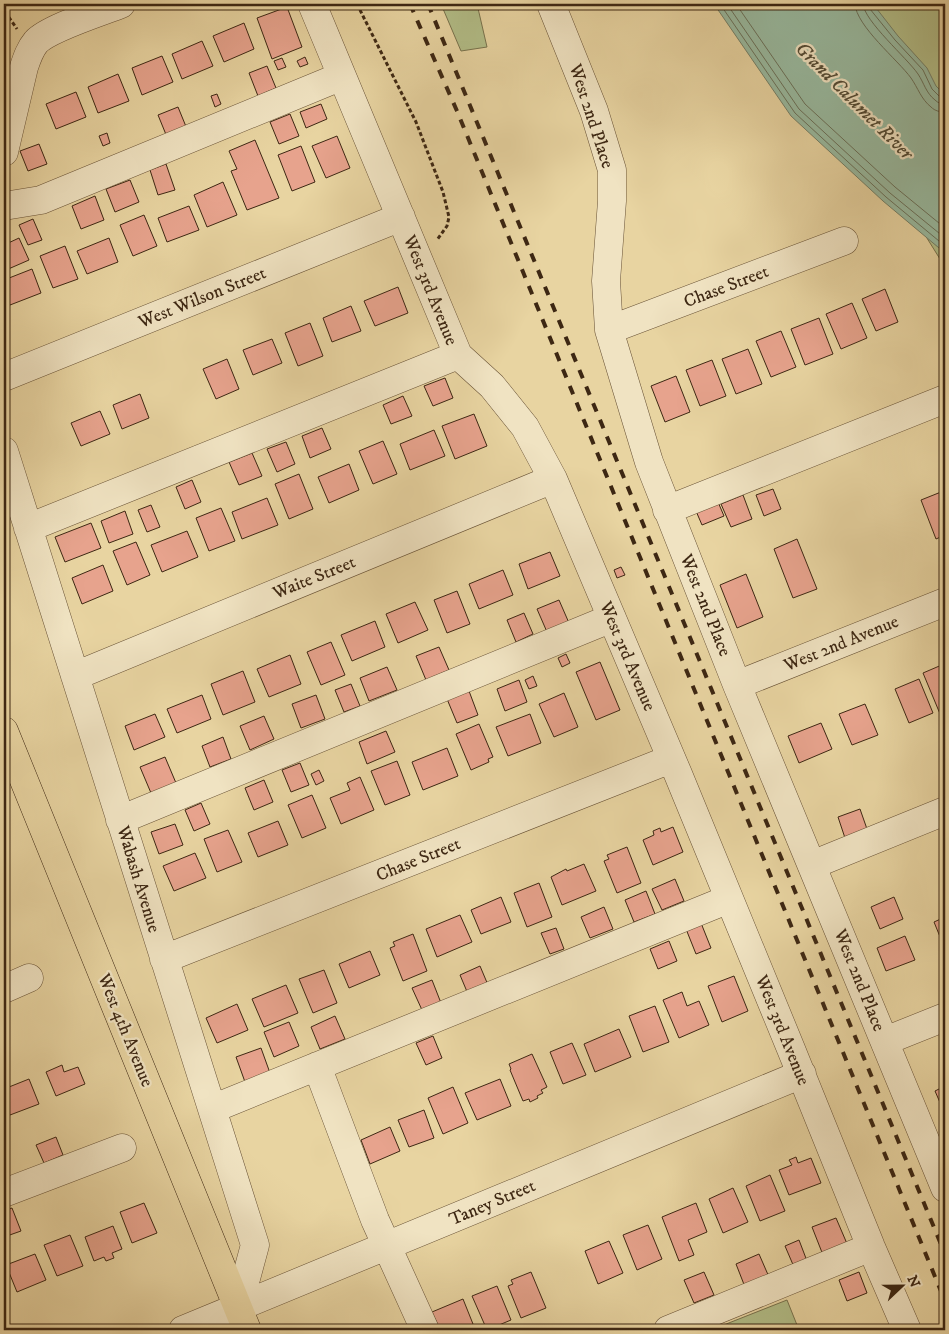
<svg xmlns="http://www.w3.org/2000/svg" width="949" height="1334" font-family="'IM FELL DW Pica',serif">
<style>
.green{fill:#b2bd87;stroke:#78724d}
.water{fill:#98b99f;stroke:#747f67}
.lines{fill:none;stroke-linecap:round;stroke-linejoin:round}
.shore{stroke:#6a7059;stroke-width:1}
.building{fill:#e7a38d;stroke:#3d2713}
.minor-casing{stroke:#685236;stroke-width:29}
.major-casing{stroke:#3d2713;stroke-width:29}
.path{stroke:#3d2713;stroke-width:3;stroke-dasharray:4 2.5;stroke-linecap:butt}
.minor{stroke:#f0e3c2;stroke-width:28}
.major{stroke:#e8d4a1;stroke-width:28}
.rail{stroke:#3d2713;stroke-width:4;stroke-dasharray:9 9;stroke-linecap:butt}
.labels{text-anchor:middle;stroke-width:4.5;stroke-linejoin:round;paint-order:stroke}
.street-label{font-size:18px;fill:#3d2713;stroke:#f0e3c2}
.water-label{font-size:19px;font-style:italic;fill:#544c36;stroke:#f0e3c2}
</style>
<rect width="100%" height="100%" fill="#e8d4a1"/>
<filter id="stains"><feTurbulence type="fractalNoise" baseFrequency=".004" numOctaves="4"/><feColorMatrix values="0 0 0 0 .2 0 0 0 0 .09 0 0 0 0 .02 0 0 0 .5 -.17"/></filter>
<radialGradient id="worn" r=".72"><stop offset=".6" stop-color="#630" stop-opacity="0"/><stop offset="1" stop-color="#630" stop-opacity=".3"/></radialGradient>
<!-- green -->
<path class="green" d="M441,4H477L487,47L461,51Z
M861,4H945V102Z
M925,235L945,253V267Z
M787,1300L799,1330H711Z"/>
<!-- water -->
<path class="water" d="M714,4H873L898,36L927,68L936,86L945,95V253L883,201L791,116Z"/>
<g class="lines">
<!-- shore -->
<path class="shore" d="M720,4L795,113L886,197L945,246
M727,4L799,109L890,193L945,238
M736,4L805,104L895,187L945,228
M855,4C856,26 898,60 911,78C918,88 921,99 931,107C935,111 940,112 945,112
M863,4C864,21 907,58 918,74C924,83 926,93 935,100C938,103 941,104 945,104
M869,4L870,9L895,40L923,70L932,89L940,97L945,98"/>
</g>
<!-- building -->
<path class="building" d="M287,7L302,47L272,59L257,18Z
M244,23L254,49L224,62L213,36Z
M202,41L213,66L182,79L172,54Z
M162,56L173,82L142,95L132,68Z
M305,57L308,64L300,67L297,61Z
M282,58L286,67L278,70L274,61Z
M267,66L276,88L258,96L249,73Z
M118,74L129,101L98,113L88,87Z
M76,92L86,117L56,129L46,104Z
M217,94L221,104L215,107L211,96Z
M321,104L327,119L306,128L300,112Z
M178,107L187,129L167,137L158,115Z
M290,114L299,136L279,144L270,122Z
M107,133L110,143L103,146L99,136Z
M337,136L350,168L326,178L312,146Z
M255,140L279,198L247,210L231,171L237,169L229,151Z
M39,144L47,164L28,171L20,151Z
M301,146L315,182L292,191L278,155Z
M166,164L175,190L158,195L150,170Z
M130,180L139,202L115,212L106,189Z
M223,182L237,215L207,227L194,195Z
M95,196L104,220L81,229L72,206Z
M189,206L199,230L167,242L158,218Z
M144,215L157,246L133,256L120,225Z
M33,219L42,240L28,245L19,225Z
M19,238L29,260L6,270L4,265V245Z
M109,238L118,262L87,274L77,251Z
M65,246L78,279L53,288L40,256Z
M32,269L41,293L10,305L4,290V280Z
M398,287L408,313L375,326L364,301Z
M885,289L898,322L876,331L862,299Z
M852,303L867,338L841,349L826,314Z
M351,306L361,331L332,342L323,318Z
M819,318L833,354L805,365L791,329Z
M310,323L323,356L298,366L285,333Z
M781,331L796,367L771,377L756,341Z
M272,339L282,363L253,375L243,350Z
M748,349L762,384L736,394L722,359Z
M227,359L239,389L216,399L203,369Z
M712,360L726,396L700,406L686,370Z
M676,376L690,412L665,422L651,386Z
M445,378L453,398L433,406L424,386Z
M140,394L149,418L122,429L113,405Z
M403,396L412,416L391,424L383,405Z
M100,411L110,434L81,446L71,423Z
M474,414L487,446L455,459L442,426Z
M322,428L331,449L310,458L302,436Z
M434,430L445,456L410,470L400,444Z
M383,441L397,474L373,484L359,451Z
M286,442L295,464L277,472L267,449Z
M252,453L262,476L239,485L229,462Z
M349,464L359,490L329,503L318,477Z
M299,474L313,509L289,519L275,484Z
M192,480L201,502L185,509L176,487Z
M773,489L781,509L764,516L756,495Z
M941,492L945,502V535L936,539L921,500Z
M743,495L752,519L731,527L721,504Z
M267,498L278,525L242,539L232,512Z
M718,502L724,516L702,525L696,511Z
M151,505L160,527L147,532L138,510Z
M221,508L235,541L209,551L196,518Z
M125,511L133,534L109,543L101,521Z
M91,523L101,548L65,562L55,537Z
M187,531L198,557L162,572L151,545Z
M797,539L817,589L793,598L774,549Z
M136,542L150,575L127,585L113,551Z
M550,552L560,576L528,589L519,564Z
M103,565L113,591L82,604L72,578Z
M621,567L625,575L617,578L614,570Z
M503,570L513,595L479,609L469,584Z
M746,574L763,617L737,628L720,585Z
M457,591L470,624L447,633L434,600Z
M559,600L569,623L547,632L537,609Z
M415,602L428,630L398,643L386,614Z
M524,613L533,634L516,642L507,620Z
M375,621L385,647L352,661L341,635Z
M331,642L345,675L321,685L307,652Z
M439,647L449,670L426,680L416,656Z
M566,654L570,663L562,667L558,658Z
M290,655L301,684L269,697L257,669Z
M600,662L620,710L596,720L576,672Z
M944,664L945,720L943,721L923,673Z
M387,667L397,690L369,701L360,678Z
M243,671L255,702L223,715L211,684Z
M533,676L537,686L529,689L525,680Z
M919,679L933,713L909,723L895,689Z
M519,680L527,702L505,711L497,689Z
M351,684L360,706L344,712L335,690Z
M469,691L478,715L457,723L447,699Z
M564,693L578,727L554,737L539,704Z
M202,695L211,719L177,733L167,709Z
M316,695L325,719L301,728L292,704Z
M865,704L878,735L852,745L839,714Z
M155,714L165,737L134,750L125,726Z
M530,714L541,743L508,756L496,727Z
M264,716L274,739L250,750L240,726Z
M821,723L832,749L799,763L788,736Z
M479,724L493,757L488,759L489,762L471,770L456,734Z
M386,731L395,752L367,764L359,742Z
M223,737L231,759L210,767L202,746Z
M447,748L458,776L423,790L412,762Z
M165,757L176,783L151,793L140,767Z
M397,761L410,795L385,805L371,771Z
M300,763L309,785L291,792L282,770Z
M319,770L324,781L316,785L311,774Z
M360,777L374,810L341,824L330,798L350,790L347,783Z
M264,780L273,802L254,810L245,788Z
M312,795L326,828L302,838L288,805Z
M201,803L210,824L194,831L185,810Z
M860,809L867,829L845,838L838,817Z
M278,821L288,845L258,857L248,833Z
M175,824L183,845L159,854L151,832Z
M673,827L683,852L653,865L643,840L654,835L653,831L660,828L661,832Z
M228,830L242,862L217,872L204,839Z
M627,847L641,883L617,893L604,861L609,859L607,855Z
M195,853L206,878L174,891L163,866Z
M584,864L596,891L562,905L551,877L566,869L567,871Z
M945,871V881L944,882L941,872Z
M675,879L684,901L662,910L652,889Z
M539,883L552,917L527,927L514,893Z
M646,891L655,914L634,922L625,900Z
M501,897L511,922L481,934L471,910Z
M894,897L903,919L880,929L871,907Z
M604,907L613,929L590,938L581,917Z
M460,915L472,942L437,957L426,929Z
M945,917V949L934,922Z
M701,923L711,948L696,954L686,929Z
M556,928L564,949L550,954L541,933Z
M413,934L427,971L403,981L390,948L395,946L393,942Z
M905,936L915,960L886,971L877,948Z
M669,941L677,961L658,969L650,949Z
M370,951L380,975L349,988L339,964Z
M480,966L488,985L468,994L460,975Z
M324,970L337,1003L313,1013L299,979Z
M734,976L748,1011L722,1022L708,986Z
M432,980L441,1003L422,1010L412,988Z
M286,985L298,1013L264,1027L252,999Z
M682,992L687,1006L699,1001L709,1025L679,1038L663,1000Z
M237,1004L248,1030L217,1043L206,1018Z
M655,1006L669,1042L643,1052L629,1016Z
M335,1016L345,1039L320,1049L311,1027Z
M289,1022L299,1046L274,1057L264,1032Z
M619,1029L631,1057L595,1072L584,1044Z
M433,1036L442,1058L426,1065L416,1043Z
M572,1043L586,1075L563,1084L550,1052Z
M261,1048L270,1073L245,1082L236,1057Z
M532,1054L547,1087L541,1090L543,1093L537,1096L538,1098L530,1102L529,1099L523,1101L510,1070L511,1069L509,1064Z
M62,1065L64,1072L78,1067L85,1084L56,1096L46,1072Z
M29,1079L39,1104L10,1115L4,1098V1089Z
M500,1079L511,1106L477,1120L465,1093Z
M945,1086V1114L935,1091Z
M453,1087L468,1123L443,1134L428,1098Z
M424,1110L434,1138L409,1147L398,1120Z
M390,1127L400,1151L370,1164L361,1140Z
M56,1137L63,1155L44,1163L36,1145Z
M4,1150L8,1151L4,1171Z
M796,1157L798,1163L811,1158L821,1183L789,1195L779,1170L792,1165L789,1160Z
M770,1175L785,1211L760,1221L746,1186Z
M733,1188L748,1222L723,1233L709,1199Z
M144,1203L157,1233L132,1243L120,1212Z
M696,1203L707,1232L688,1240L694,1255L679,1261L662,1217Z
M12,1208L21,1231L4,1237V1211Z
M836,1218L848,1246L823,1255L812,1227Z
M648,1225L662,1259L637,1270L623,1235Z
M113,1226L122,1249L112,1253L114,1258L106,1261L104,1257L94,1261L85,1237Z
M70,1235L83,1266L57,1276L44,1245Z
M799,1240L807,1261L794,1267L785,1246Z
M609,1241L623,1273L598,1284L585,1251Z
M35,1254L46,1280L17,1292L6,1265Z
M759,1254L769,1277L745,1287L736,1264Z
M531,1272L546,1308L521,1318L508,1286L513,1284L511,1280Z
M704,1272L714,1295L694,1303L684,1280Z
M859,1272L867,1293L847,1301L839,1280Z
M497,1286L511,1320L487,1330L472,1296Z
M463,1299L473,1324L458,1330H440L432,1312Z"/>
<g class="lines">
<defs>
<path id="minor" d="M312,4L458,355L492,386L525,427L553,479L678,774L791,1049L871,1247L907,1330
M551,4L594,111L612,170V201L606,281L609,330L649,462L737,685L945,1188
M4,152L24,67C27,58 30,49 36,42C49,28 101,12 121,4
M4,206L41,200L342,76
M609,330L844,241
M4,377L401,217
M4,451L255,1245L238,1308
M667,510L945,399
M28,528L458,355
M75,676L553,479
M737,685L945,602
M120,820L612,618
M812,865L945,811
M164,959L671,759
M4,989L29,978
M885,1041L945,1017
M317,1066L375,1220L425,1330
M212,1109L729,899
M4,1193L122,1148
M183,1330L802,1074
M668,1330L871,1247"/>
<path id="major" d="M4,731L247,1330"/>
</defs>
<!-- minor casing -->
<use href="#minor" class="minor-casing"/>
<!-- major casing -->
<use href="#major" class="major-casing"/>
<!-- path -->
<path class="path" d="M357,4L416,122L443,192L449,217L447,226L437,240
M4,5L8,16L17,29"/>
<!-- minor -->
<use href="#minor" class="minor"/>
<!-- major -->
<use href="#major" class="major"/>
<!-- rail -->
<path class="rail" d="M410,4L457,111L945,1301
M428,4L945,1254"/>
</g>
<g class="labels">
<!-- street labels -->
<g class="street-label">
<text transform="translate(592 116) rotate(72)" y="6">West 2nd Place</text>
<text transform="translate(726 286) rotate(-21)" y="6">Chase Street</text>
<text transform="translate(431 290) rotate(68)" y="6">West 3rd Avenue</text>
<text transform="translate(202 297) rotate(-22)" y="6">West Wilson Street</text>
<text transform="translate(314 577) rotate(-22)" y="6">Waite Street</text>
<text transform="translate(706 605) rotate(68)" y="6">West 2nd Place</text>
<text transform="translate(841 643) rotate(-22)" y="6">West 2nd Avenue</text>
<text transform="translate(628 656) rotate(67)" y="6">West 3rd Avenue</text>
<text transform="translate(418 859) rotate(-22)" y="6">Chase Street</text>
<text transform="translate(139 879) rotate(73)" y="6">Wabash Avenue</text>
<text transform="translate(860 980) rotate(68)" y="6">West 2nd Place</text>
<text transform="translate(126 1030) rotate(68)" y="6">West 4th Avenue</text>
<text transform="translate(783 1030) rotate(68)" y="6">West 3rd Avenue</text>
<text transform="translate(492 1202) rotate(-23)" y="6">Taney Street</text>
</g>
<!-- water labels -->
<g class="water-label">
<text transform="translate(855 100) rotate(45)" y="7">Grand Calumet River</text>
</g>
</g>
<!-- margin -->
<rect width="949" height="1334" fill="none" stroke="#e8d4a1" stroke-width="20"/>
<rect x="5" y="5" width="939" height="1324" fill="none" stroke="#3d2713" stroke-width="2.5"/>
<rect x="10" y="10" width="929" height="1314" fill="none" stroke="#3d2713"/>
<!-- north arrow -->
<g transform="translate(902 1286) rotate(68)" stroke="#f0e3c2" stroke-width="4" paint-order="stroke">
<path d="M0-4L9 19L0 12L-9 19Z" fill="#3d2713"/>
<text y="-8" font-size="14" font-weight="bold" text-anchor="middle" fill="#3d2713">N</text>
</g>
<rect width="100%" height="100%" filter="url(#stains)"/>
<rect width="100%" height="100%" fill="url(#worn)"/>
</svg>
